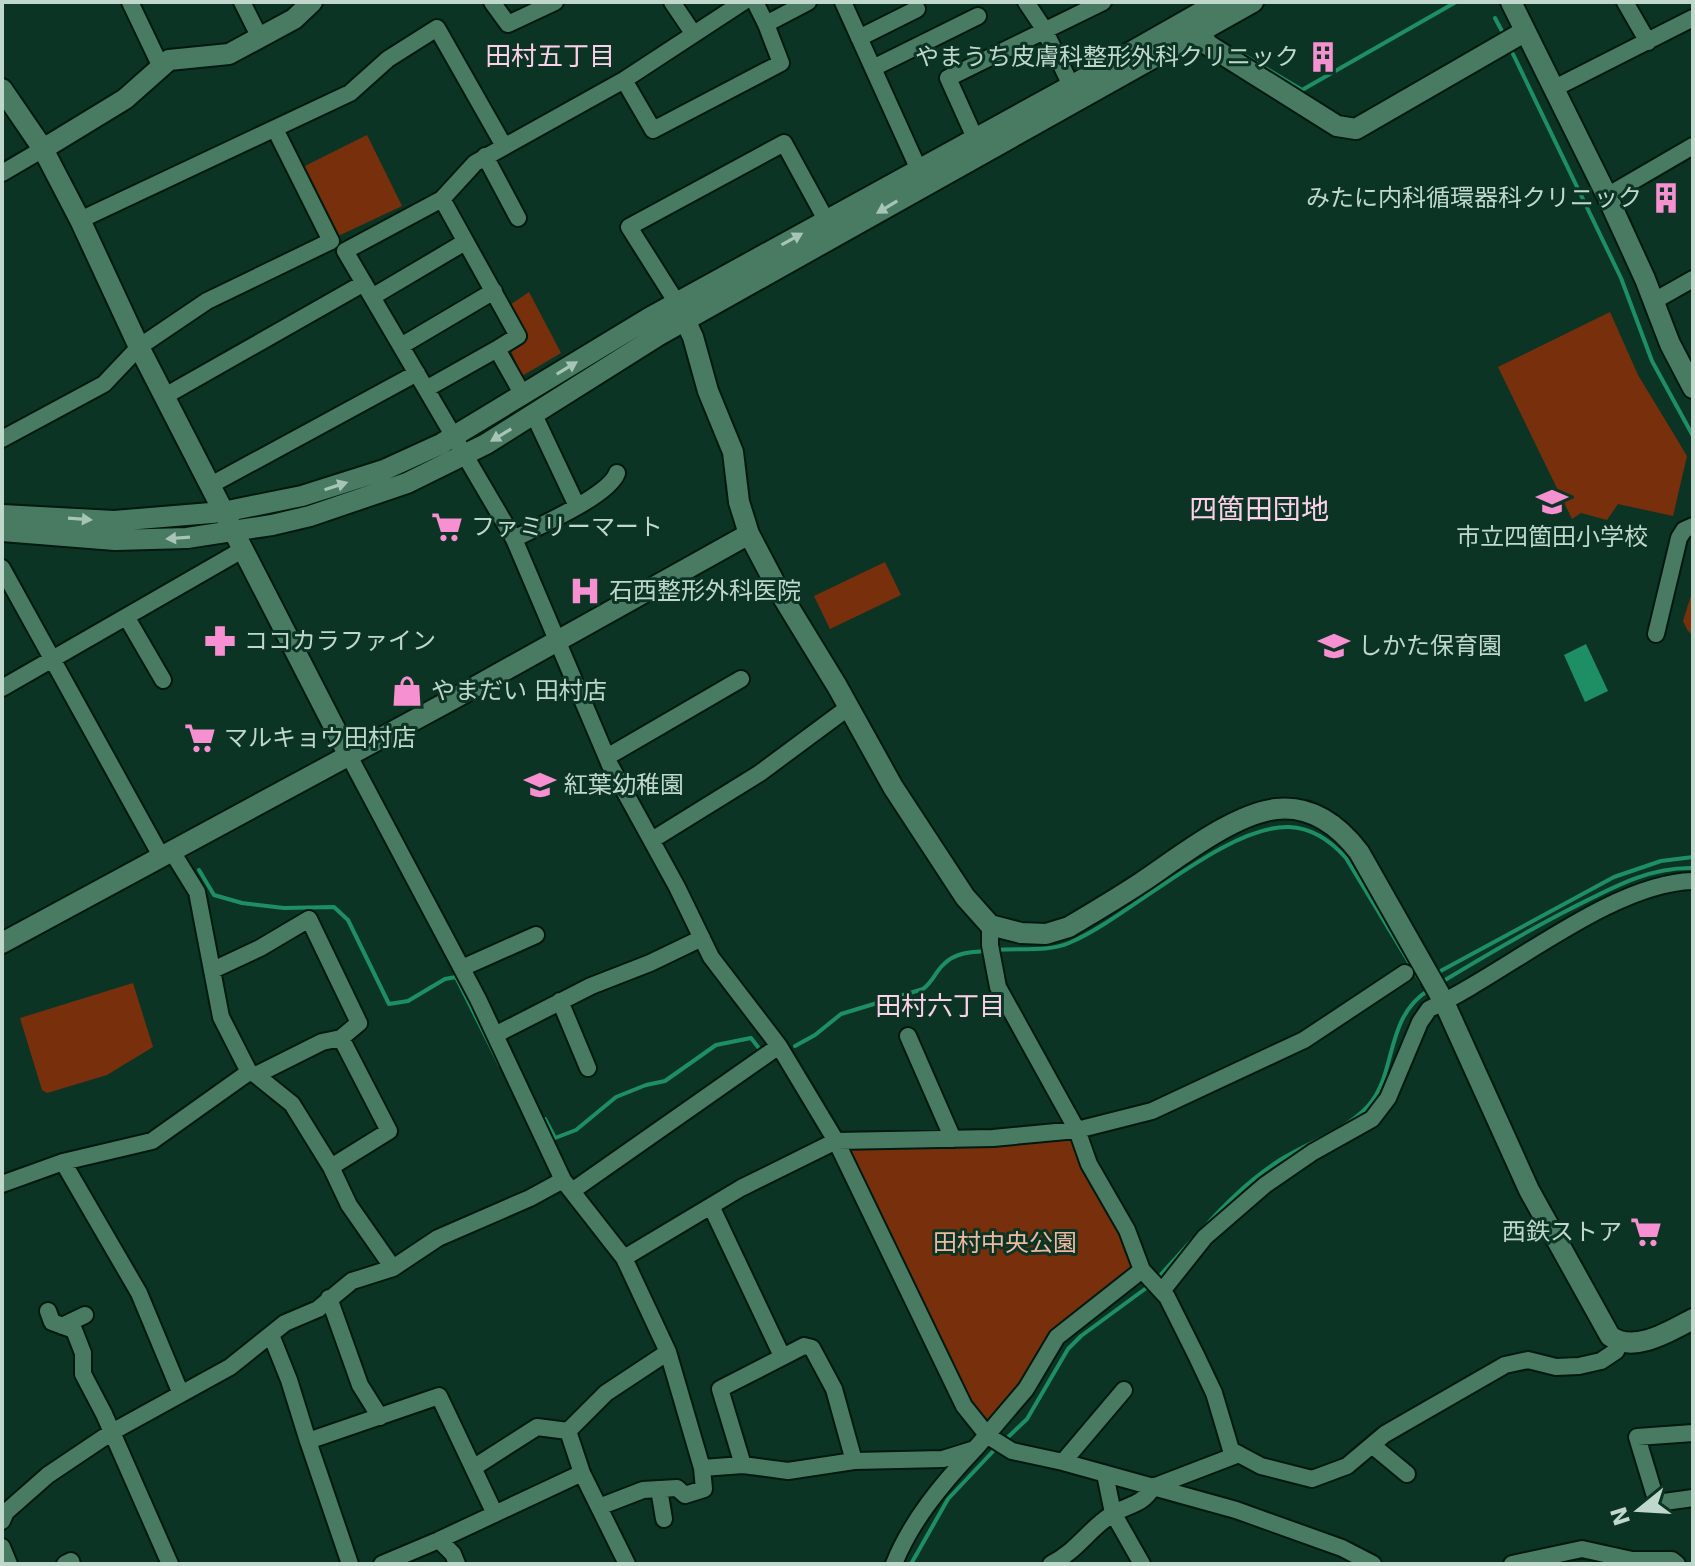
<svg xmlns="http://www.w3.org/2000/svg" width="1695" height="1566" font-family="'DejaVu Sans','Noto Sans JP',sans-serif">
<style>
.green{fill:#78300c}
.water{fill:#1e8f65}
.lines{fill:none;stroke-linecap:round;stroke-linejoin:round}
.stream{stroke:#1e8f65;stroke-width:4}
.street-casing{stroke:#01190f;stroke-width:20}
.secondary-casing{stroke:#01190f;stroke-width:24}
.street{stroke:#497b63;stroke-width:16}
.secondary{stroke:#497b63;stroke-width:20}
.oneway{fill:#a7c5b6}
.labels{text-anchor:middle;stroke-width:6;stroke-linejoin:round;paint-order:stroke}
.poi-label{font-size:24px;fill:#bfd8cb;stroke:#0c3424;text-anchor:start}
.park-label{font-size:24px;fill:#eeb8a2;stroke:#0c3424}
.neighbourhood-label{font-size:26px;fill:#fdd0ea;stroke:#0c3424}
.quarter-label{font-size:28px;fill:#fdd0ea;stroke:#0c3424}
</style>
<rect width="100%" height="100%" fill="#0c3424"/>
<!-- green -->
<path class="green" d="M367,135L402,206L334,238L301,168Z
M529,292L561,353L522,376L511,351L528,339L510,305Z
M1610,312L1638,375L1687,456L1673,516L1618,504L1607,520L1581,513L1572,519L1498,367Z
M885,562L901,595L830,629L814,596Z
M1693,589V635L1688,631L1683,621Z
M133,983L153,1047L107,1075L47,1093L42,1090L20,1018Z
M1073,1137L1124,1233L1136,1268L1054,1333L1023,1385L988,1427L969,1402L842,1147Z"/>
<!-- water -->
<path class="water" d="M1586,644L1608,691L1585,702L1564,655Z"/>
<g class="lines">
<!-- stream -->
<path class="stream" d="M1495,18L1503,33
M1232,48L1302,90L1456,2
M1513,54L1621,278L1652,361L1693,436
M199,870L214,895L242,903L284,908L334,907L348,920L389,1004L408,1001L445,979L456,977L500,1065
M996,950C1019,948 1048,952 1069,943C1129,918 1225,825 1289,827C1313,828 1331,841 1346,858L1421,982L1424,980
M1435,974L1614,877L1661,861L1693,857
M1440,983C1483,957 1525,932 1570,909C1610,889 1647,867 1693,868
M795,1046L815,1035L841,1014L923,989C933,982 935,972 944,964C956,952 972,952 987,951
M545,1119L555,1138L576,1130L616,1097L646,1085L665,1081L716,1045L751,1038L758,1047
M1202,1230C1223,1206 1247,1182 1274,1164C1303,1144 1343,1133 1368,1106C1397,1075 1384,1017 1429,990
M1156,1280L1193,1239
M1005,1440L1027,1419L1068,1349L1081,1336L1149,1286
M911,1564L948,1499L998,1446"/>
<defs>
<path id="street" d="M130,2L161,67
M242,2L259,36
M492,2L508,24L555,2
M672,2L693,33
M755,2L766,24
M843,2L919,170
M1026,2L1044,29L1075,94
M1625,2L1648,42
M859,38L917,9
M873,68L978,16
M624,80L653,130L781,63L766,24L808,2
M1553,89L1693,18
M975,138L948,78L1103,2
M485,156L518,218
M2,173L43,149
M1607,196L1693,146
M442,199L475,163L624,80L743,2
M80,220L350,93L388,59L437,28L504,146
M372,297L465,242
M1654,301L1693,279
M677,303L629,227L784,143L831,229
M401,346L494,291
M426,389L497,349
M523,395L497,349L518,336L442,199L345,251L514,539L610,765L677,887L711,957L779,1046L836,1141L964,1406L988,1436L1012,1451L1063,1462L1236,1510L1342,1548L1373,1564
M165,396L364,283
M534,415L577,506
M2,439L104,384L139,347L207,301L331,241L275,129
M209,486L417,373
M514,539C538,526 609,496 617,473
M2,568L161,856
M127,618L163,680
M1656,634L1679,538L1684,530L1693,526
M2,688L242,550
M348,754L478,999L563,1180L624,1258L668,1352L606,1393L568,1431L582,1473L627,1564
M607,757L741,679
M652,840L760,773L849,707
M171,850L197,892L221,1017L249,1072L256,1075L292,1104L331,1167L349,1205L393,1268
M990,925V945L998,987L1077,1130L1089,1164L1127,1230L1142,1270L1167,1297L1196,1355L1214,1393L1231,1450L1261,1466L1312,1479L1347,1466L1385,1434L1505,1365L1528,1360L1556,1367L1579,1366L1601,1361L1616,1351L1619,1344
M462,968L536,935
M213,970L260,948L309,919L359,1023L341,1038L322,1042L256,1075
M560,1001L588,1068
M495,1035L591,986L650,963L702,938
M908,1036L953,1139
M63,1162L139,1293L181,1394
M331,1167L389,1131L341,1038
M2,1184L63,1162L152,1141L249,1072
M572,1191L779,1046
M711,1206L782,1356
M624,1258L741,1188L836,1141L993,1138L1077,1130L1152,1111L1304,1040L1405,973
M1162,1291L1205,1237L1265,1185L1313,1152L1372,1119L1388,1098L1420,1022L1429,1009C1506,974 1610,883 1693,881
M329,1298L360,1385L380,1417
M48,1311L52,1322L74,1330L83,1353V1374L104,1414L170,1564
M62,1326L85,1315
M271,1335L289,1380L308,1441L439,1396L495,1514
M668,1352L702,1468
M1693,1433L1637,1437L1657,1503L1693,1498
M308,1441L350,1564
M1372,1445L1407,1474
M1063,1462L1124,1390
M743,1465L720,1389L804,1346L812,1348L834,1389L854,1461
M473,1468L537,1427L568,1431
M1105,1474L1113,1513L1142,1564
M659,1489L664,1519
M599,1507L643,1490L677,1488L685,1495L704,1489L702,1468L743,1465L788,1471L854,1461L943,1459L975,1449L1026,1389L1057,1337L1142,1270
M2,1521L6,1512L48,1475L112,1432L230,1367L285,1323L318,1309L352,1281L393,1268L438,1238L530,1198L563,1180
M439,1540L582,1473
M2,1547L9,1564
M65,1564L71,1561L72,1564
M382,1564L439,1540L453,1554L457,1564
M894,1564C911,1521 942,1484 973,1451
M1051,1564C1078,1550 1088,1530 1111,1515C1128,1504 1142,1506 1153,1487L1239,1454
M1512,1564L1582,1549L1632,1560H1672L1677,1564"/>
<path id="secondary" d="M1511,2L1607,196L1645,279L1670,344L1693,388
M1199,32L1208,45L1337,126L1356,129L1524,32
M2,89L43,149L81,222L139,347L348,754
M43,149L125,99L169,60L229,54L294,19L312,2
M677,303L693,337L708,391L733,452L739,502L749,534L779,591L837,686L893,787L965,897L990,925L1021,933L1046,934L1069,927C1094,912 1118,898 1142,882C1178,858 1233,814 1276,809C1312,805 1339,826 1359,852L1444,1002L1529,1190L1610,1336C1634,1354 1670,1331 1693,1319
M2,515L114,521L223,512L302,496L384,470L441,444L649,318L1071,86L1219,2
M2,531L115,540L187,538L272,525L310,516L407,483L486,444L659,335L1253,2
M2,943L455,698L749,534"/>
</defs>
<!-- street casing -->
<use href="#street" class="street-casing"/>
<!-- secondary casing -->
<use href="#secondary" class="secondary-casing"/>
<!-- street -->
<use href="#street" class="street"/>
<!-- secondary -->
<use href="#secondary" class="secondary"/>
</g>
<!-- one-way arrows -->
<defs><path id="oneway-solid" d="M-6-.8H1V-3.2L6.5 0L1 3.2V.8H-6Z" transform="scale(2)"/></defs>
<g class="oneway">
<use href="#oneway-solid" transform="translate(887 207) rotate(149)"/>
<use href="#oneway-solid" transform="translate(792 239) rotate(-29)"/>
<use href="#oneway-solid" transform="translate(567 368) rotate(-31)"/>
<use href="#oneway-solid" transform="translate(501 435) rotate(149)"/>
<use href="#oneway-solid" transform="translate(336 486) rotate(-18)"/>
<use href="#oneway-solid" transform="translate(80 519) rotate(4)"/>
<use href="#oneway-solid" transform="translate(178 538) rotate(176)"/>
</g>
<!-- icons -->
<defs>
<symbol id="building-bare" viewBox="-9 -9 18 18"><path d="M-4-6H4V6H1V3H-1V6H-4ZM-2.5-4.3h1.7v1.8h-1.7ZM.8-4.3h1.7v1.8H.8ZM-2.5-1h1.7V.8h-1.7ZM.8-1h1.7V.8H.8Z" fill="#f690d0" stroke="#0c3424" stroke-width="2.5" paint-order="stroke"/></symbol>
<symbol id="school-bare" viewBox="-9 -9 18 18"><path d="M0-5L7-2L0 1L-7-2ZM-4 1L0 2.5L4 1V4Q0 6-4 4Z" fill="#f690d0" stroke="#0c3424" stroke-width="2.5" paint-order="stroke"/></symbol>
<symbol id="supermarket-bare" viewBox="-9 -9 18 18"><path d="M-6-5.5h2.5l.6 2H6L4.5 2H-2.5L-4.4-4H-6ZM-1.5 3.2a1.3 1.3 0 1 0 .1 0ZM3 3.2a1.3 1.3 0 1 0 .1 0Z" fill="#f690d0" stroke="#0c3424" stroke-width="2.5" paint-order="stroke"/></symbol>
<symbol id="hospital-bare" viewBox="-9 -9 18 18"><path d="M-5-5h3v3.5h4V-5h3V5h-3V1.5h-4V5h-3Z" fill="#f690d0" stroke="#0c3424" stroke-width="2.5" paint-order="stroke"/></symbol>
<symbol id="pharmacy-bare" viewBox="-9 -9 18 18"><path d="M-2-6h4v4h4v4h-4v4h-4v-4h-4v-4h4Z" fill="#f690d0" stroke="#0c3424" stroke-width="2.5" paint-order="stroke"/></symbol>
<symbol id="shop-bare" viewBox="-9 -9 18 18"><path d="M-5-2.5h2.3a2.7 3.5 0 0 1 5.4 0H5L5.5 6h-11ZM-1.5-2.5h3a1.5 2.3 0 0 0-3 0Z" fill="#f690d0" stroke="#0c3424" stroke-width="2.5" paint-order="stroke"/></symbol>
</defs>
<g fill-rule="evenodd">
<use href="#building-bare" x="1301" y="35" width="44" height="44"/>
<use href="#building-bare" x="1644" y="176" width="44" height="44"/>
<use href="#school-bare" x="1530" y="480" width="44" height="44"/>
<use href="#supermarket-bare" x="425" y="505" width="44" height="44"/>
<use href="#hospital-bare" x="563" y="569" width="44" height="44"/>
<use href="#pharmacy-bare" x="198" y="619" width="44" height="44"/>
<use href="#school-bare" x="1312" y="624" width="44" height="44"/>
<use href="#shop-bare" x="385" y="669" width="44" height="44"/>
<use href="#supermarket-bare" x="178" y="716" width="44" height="44"/>
<use href="#school-bare" x="518" y="763" width="44" height="44"/>
<use href="#supermarket-bare" x="1624" y="1210" width="44" height="44"/>
</g>
<g class="labels">
<!-- poi labels -->
<g class="poi-label">
<text x="1299" y="65" text-anchor="end">やまうち皮膚科整形外科クリニック</text>
<text x="1642" y="206" text-anchor="end">みたに内科循環器科クリニック</text>
<text x="471" y="535">ファミリーマート</text>
<text x="1552" y="545" text-anchor="middle">市立四箇田小学校</text>
<text x="609" y="599">石西整形外科医院</text>
<text x="244" y="649">ココカラファイン</text>
<text x="1358" y="654">しかた保育園</text>
<text x="431" y="699">やまだい 田村店</text>
<text x="224" y="746">マルキョウ田村店</text>
<text x="564" y="793">紅葉幼稚園</text>
<text x="1622" y="1240" text-anchor="end">西鉄ストア</text>
</g>
<!-- park labels -->
<g class="park-label">
<text x="1005" y="1251">田村中央公園</text>
</g>
<!-- neighbourhood labels -->
<g class="neighbourhood-label">
<text x="550" y="65">田村五丁目</text>
<text x="940" y="1015">田村六丁目</text>
</g>
<!-- quarter labels -->
<g class="quarter-label">
<text x="1259" y="519">四箇田団地</text>
</g>
</g>
<!-- border -->
<rect width="1695" height="1566" fill="none" stroke="#bfd8cb" stroke-width="8"/>
<!-- north arrow -->
<g transform="translate(1639 1510) rotate(252)" stroke="#0c3424" stroke-width="6" paint-order="stroke">
<path d="M0-6L14 30L0 20L-14 30Z" fill="#bfd8cb"/>
<text y="-12" font-size="22" font-weight="bold" text-anchor="middle" fill="#bfd8cb">N</text>
</g>
</svg>
